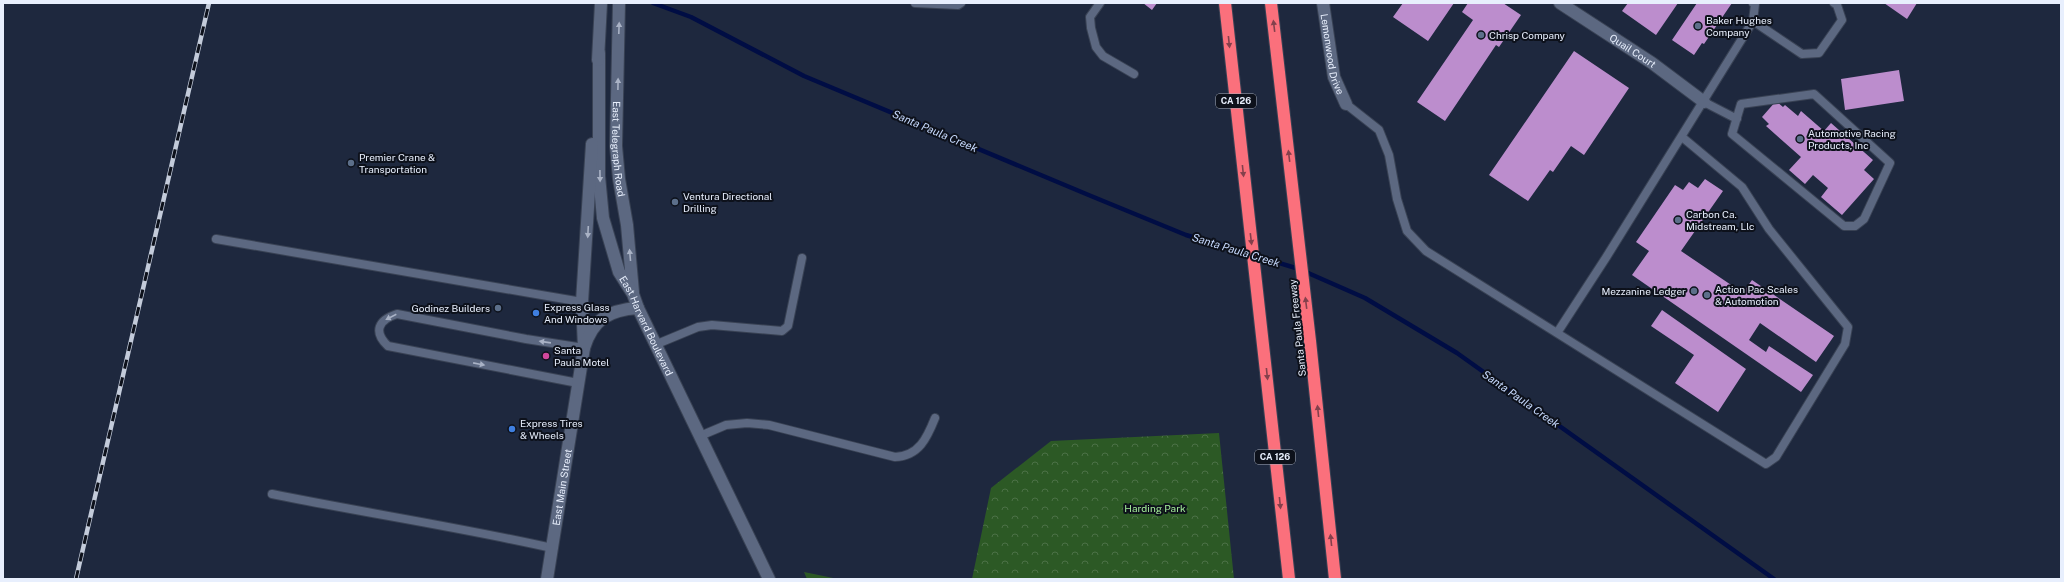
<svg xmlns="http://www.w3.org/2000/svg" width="2064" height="582" font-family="'Public Sans',sans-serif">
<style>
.park{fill:url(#park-crowns)}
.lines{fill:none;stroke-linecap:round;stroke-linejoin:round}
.stream{stroke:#000d44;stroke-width:4.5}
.building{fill:#bc8dcd}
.lane-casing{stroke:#394254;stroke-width:10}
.street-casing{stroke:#394254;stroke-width:14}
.secondary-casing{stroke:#394254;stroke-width:14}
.highway-casing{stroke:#394254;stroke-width:14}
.lane{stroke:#5c6881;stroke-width:8}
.street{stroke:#5c6881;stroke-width:12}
.secondary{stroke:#5c6881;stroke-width:12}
.highway{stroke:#fb707c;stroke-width:12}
.rail-casing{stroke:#c3cbda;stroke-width:4.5}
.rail{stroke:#0d111b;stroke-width:3;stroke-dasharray:9;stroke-linecap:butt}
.oneway{fill:#84404c}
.oneway2{fill:#a9b2c5}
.service-dot{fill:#5c6f8a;stroke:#0d111b;stroke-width:1.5}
.shop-dot{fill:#3f7fe0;stroke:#0d111b;stroke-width:1.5}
.hotel-dot{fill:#d1479c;stroke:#0d111b;stroke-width:1.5}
.labels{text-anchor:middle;stroke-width:4;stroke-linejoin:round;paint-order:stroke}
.shield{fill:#0d111b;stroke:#a6acb9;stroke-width:1}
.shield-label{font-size:9px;font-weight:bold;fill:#e8effd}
.poi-label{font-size:10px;fill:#e8effd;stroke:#0d111b;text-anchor:start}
.street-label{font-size:10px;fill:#e8effd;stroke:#0d111b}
.park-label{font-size:10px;fill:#a6ef9b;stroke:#0d111b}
.water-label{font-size:11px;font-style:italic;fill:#c7dafe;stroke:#0d111b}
</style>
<defs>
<pattern id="park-crowns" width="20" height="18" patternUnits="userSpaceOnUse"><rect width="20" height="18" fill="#2c5925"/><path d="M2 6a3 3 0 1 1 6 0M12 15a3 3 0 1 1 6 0" fill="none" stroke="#4b7146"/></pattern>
</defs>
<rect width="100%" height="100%" fill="#1e283e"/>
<!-- park -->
<path class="park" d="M1219,433L1234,579H972L991,488L1051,441Z
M804,572L838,579H807Z"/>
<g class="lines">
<!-- stream -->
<path class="stream" d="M653,3L691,17L804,76L1091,196L1186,235L1299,269L1365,298L1457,353L1774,579"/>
</g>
<!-- building -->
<path class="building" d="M1143,3H1157L1152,10Z
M1403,3H1454L1428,41L1393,17Z
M1468,3H1503L1521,15L1499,47L1496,45L1445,121L1417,102L1473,20L1462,12Z
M1628,3H1678L1656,35L1622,11Z
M1697,3H1732L1704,44L1702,43L1694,55L1672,40Z
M1884,3H1917L1907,19Z
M1574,51L1629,88L1584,155L1571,146L1553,172L1550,170L1528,201L1489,175Z
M1899,70L1904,101L1845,110L1841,79Z
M1776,101L1783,107L1785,105L1798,116L1801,111L1824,131L1831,123L1873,160L1864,170L1874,179L1842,215L1821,197L1828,188L1813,175L1805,184L1789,170L1801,157L1766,126L1769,124L1762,117Z
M1705,179L1723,191L1681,251L1743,293L1752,280L1834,336L1816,362L1760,323L1749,340L1766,352L1769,346L1813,375L1801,392L1632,275L1649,251L1636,242L1675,185L1683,190L1689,182L1698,188Z
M1662,310L1746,369L1718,412L1675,383L1694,355L1651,326Z"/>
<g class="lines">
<defs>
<path id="lane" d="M915,3L958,5L961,3
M1100,3L1090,17L1091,28L1096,47L1103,56L1134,74
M1753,21L1802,54L1819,53L1842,20L1837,5L1834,3
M1814,94L1890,163L1864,219L1855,226H1844L1732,134L1741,104Z
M1704,102L1737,119
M1346,104L1379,130L1389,155L1397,199L1407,231L1426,251L1766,464L1776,457L1845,344L1848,327L1769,229L1742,187L1682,137
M216,239L582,302
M1557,333L1607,256L1753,21L1755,4L1753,3
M657,344L698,327L712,325L782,331L788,326L802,258
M578,383L388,346C373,332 378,320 397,314L526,339L584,348
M700,436L726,425L747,423L769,425L895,457C919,456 927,438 935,418
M272,494C365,513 459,527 552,548"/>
<g id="street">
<path id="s1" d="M1323,3L1334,77L1346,104"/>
<path id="s2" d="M1560,3L1652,63L1704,102"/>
</g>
<g id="secondary">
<path id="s3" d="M619,3L616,146L619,179L627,225L633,292"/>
<path id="s4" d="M599,53V176L603,218L619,272L633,294L638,308L769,579"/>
<path d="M598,60L601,3"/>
<path d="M584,348L582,302L592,144"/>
<path id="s5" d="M547,579L584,348C593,319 609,310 638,308"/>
</g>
<path id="highway" d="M1225,3L1289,579
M1271,3L1310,341L1335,579"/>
</defs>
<!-- lane casing -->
<use href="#lane" class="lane-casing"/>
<!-- street casing -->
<use href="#street" class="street-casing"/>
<!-- secondary casing -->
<use href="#secondary" class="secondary-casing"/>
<!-- highway casing -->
<use href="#highway" class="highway-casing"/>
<!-- lane -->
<use href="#lane" class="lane"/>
<!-- street -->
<use href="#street" class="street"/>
<!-- secondary -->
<use href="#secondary" class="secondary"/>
<!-- highway -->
<use href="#highway" class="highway"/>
<defs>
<path id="rail" d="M76,579L209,3"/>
</defs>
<!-- rail casing -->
<use href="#rail" class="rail-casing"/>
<!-- rail -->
<use href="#rail" class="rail"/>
</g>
<!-- one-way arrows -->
<defs><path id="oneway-solid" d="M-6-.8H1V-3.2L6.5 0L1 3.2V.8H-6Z"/></defs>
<g class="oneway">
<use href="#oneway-solid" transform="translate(1274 26) rotate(-97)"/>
<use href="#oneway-solid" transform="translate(1229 42) rotate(84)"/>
<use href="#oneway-solid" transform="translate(1289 156) rotate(-97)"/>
<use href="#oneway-solid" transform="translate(1243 171) rotate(84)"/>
<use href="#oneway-solid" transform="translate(1251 239) rotate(83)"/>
<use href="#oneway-solid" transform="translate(1306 303) rotate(-97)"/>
<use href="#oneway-solid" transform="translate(1267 374) rotate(84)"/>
<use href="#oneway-solid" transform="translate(1318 411) rotate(-96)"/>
<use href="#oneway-solid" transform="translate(1280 503) rotate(84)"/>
<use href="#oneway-solid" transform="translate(1331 540) rotate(-96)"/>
</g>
<g class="oneway2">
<use href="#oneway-solid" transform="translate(619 28) rotate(-88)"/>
<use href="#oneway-solid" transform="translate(618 84) rotate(-89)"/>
<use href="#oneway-solid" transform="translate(600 176) rotate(89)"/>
<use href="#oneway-solid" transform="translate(588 232) rotate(93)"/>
<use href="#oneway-solid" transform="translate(630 255) rotate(-95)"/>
<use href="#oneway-solid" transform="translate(391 317) rotate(153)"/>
<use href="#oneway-solid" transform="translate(545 342) rotate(-172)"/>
<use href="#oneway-solid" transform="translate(479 364) rotate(11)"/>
</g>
<!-- markers -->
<g class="service-dot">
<circle cx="1698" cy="26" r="4"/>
<circle cx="1481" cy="35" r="4"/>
<circle cx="1800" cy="139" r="4"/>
<circle cx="351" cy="163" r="4"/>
<circle cx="675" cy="202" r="4"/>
<circle cx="1678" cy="220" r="4"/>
<circle cx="1694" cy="291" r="4"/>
<circle cx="1707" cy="295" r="4"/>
<circle cx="498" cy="308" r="4"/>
</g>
<g class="shop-dot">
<circle cx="536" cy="313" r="4"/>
<circle cx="512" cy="429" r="4"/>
</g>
<circle class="hotel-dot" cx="546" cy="356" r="4"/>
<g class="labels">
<!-- shield labels -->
<g class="shield">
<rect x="1216" y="94" width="40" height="14" rx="3"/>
<rect x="1255" y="450" width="40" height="14" rx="3"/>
</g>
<g class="shield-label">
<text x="1236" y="104">CA 126</text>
<text x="1275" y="460">CA 126</text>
</g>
<!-- poi labels -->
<g class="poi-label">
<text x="1706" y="24">Baker Hughes<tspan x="1706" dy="12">Company</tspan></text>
<text x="1489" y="39">Chrisp Company</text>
<text x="1808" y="137">Automotive Racing<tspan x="1808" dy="12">Products, Inc</tspan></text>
<text x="359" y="161">Premier Crane &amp;<tspan x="359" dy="12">Transportation</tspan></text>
<text x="683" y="200">Ventura Directional<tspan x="683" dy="12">Drilling</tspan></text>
<text x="1686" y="218">Carbon Ca.<tspan x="1686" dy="12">Midstream, Llc</tspan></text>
<text x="1715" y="293">Action Pac Scales<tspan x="1715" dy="12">&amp; Automotion</tspan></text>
<text x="1686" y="295" text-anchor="end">Mezzanine Ledger</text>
<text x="544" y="311">Express Glass<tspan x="544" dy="12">And Windows</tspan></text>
<text x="490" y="312" text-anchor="end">Godinez Builders</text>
<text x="554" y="354">Santa<tspan x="554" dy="12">Paula Motel</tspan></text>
<text x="520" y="427">Express Tires<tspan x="520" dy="12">&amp; Wheels</tspan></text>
</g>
<!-- street labels -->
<g class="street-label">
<text dy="4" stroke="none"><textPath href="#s2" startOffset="87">Quail Court</textPath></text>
<text dy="4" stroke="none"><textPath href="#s1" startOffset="52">Lemonwood Drive</textPath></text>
<text dy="4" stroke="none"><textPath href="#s3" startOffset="146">East Telegraph Road</textPath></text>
<text dy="4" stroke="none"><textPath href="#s4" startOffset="282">East Harvard Boulevard</textPath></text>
<text transform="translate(1297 328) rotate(-96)" y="4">Santa Paula Freeway</text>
<text dy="4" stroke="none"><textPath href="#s5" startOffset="93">East Main Street</textPath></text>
</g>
<!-- park labels -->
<g class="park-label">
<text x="1155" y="512">Harding Park</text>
</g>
<!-- water labels -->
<g class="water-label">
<text transform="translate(935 131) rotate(23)" y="4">Santa Paula Creek</text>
<text transform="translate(1236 250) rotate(17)" y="4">Santa Paula Creek</text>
<text transform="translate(1521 399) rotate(35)" y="4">Santa Paula Creek</text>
</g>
</g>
<!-- border -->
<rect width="2064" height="582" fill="none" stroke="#e8effd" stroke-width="8"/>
</svg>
